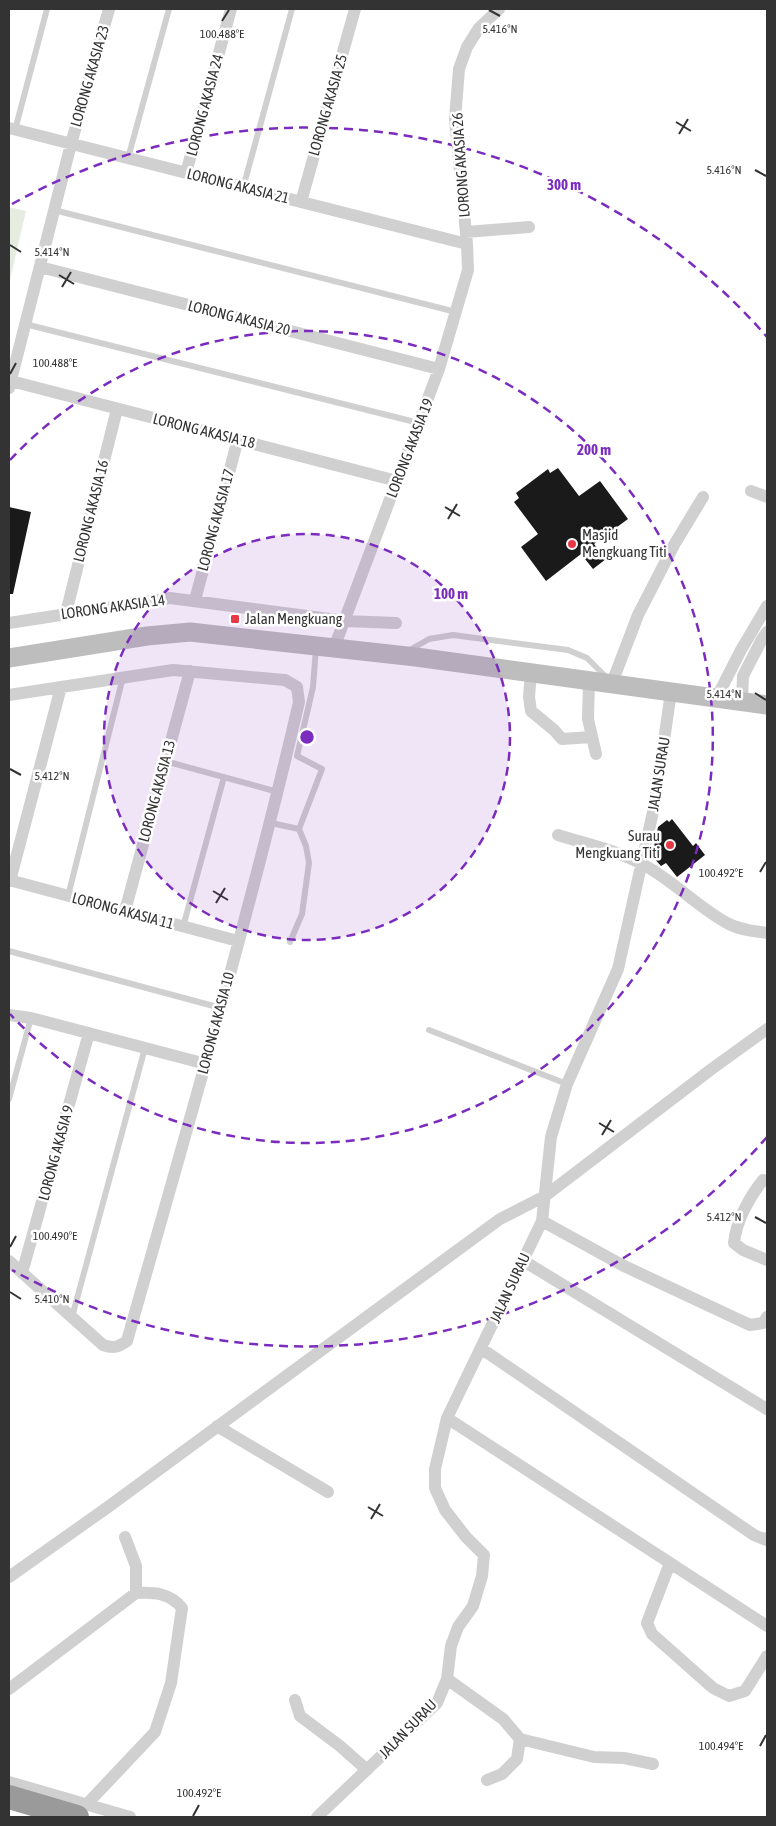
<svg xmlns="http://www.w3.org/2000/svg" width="776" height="1826" font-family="'Asap Condensed',sans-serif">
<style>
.green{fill:#e6ecdf}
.building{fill:#1a1a1a}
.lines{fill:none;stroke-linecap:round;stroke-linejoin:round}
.service{stroke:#d0d0d0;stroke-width:6}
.minor{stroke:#d0d0d0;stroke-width:12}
.secondary{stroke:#bdbdbd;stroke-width:19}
.motorway{stroke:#9a9a9a;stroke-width:24}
.ticks{fill:none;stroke:#333;stroke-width:2}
.ring{fill:none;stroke:#7b2cbf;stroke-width:2.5;stroke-dasharray:9 6}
.poi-dot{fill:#e63946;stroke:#fff;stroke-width:2}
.labels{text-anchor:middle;stroke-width:5;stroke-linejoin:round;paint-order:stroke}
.street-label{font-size:15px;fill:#333;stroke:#fff}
.poi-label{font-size:15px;fill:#333;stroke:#fff;text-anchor:start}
.ticks-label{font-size:12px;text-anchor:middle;fill:#333;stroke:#fff;stroke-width:5;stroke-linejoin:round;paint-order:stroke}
.centre{fill:#7b2cbf;stroke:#fff;stroke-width:2.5}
.ring-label{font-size:15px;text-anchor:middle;font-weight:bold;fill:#7b2cbf;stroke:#fff;stroke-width:5;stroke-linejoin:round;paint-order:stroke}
</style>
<rect width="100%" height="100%" fill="#fff"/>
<!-- green -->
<path class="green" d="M9,207L26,211L9,284Z"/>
<!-- building -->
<path class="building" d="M558,468L579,496L600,481L628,519L594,544L606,559L593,569L581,554L546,581L521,547L538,534L514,502L519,498L516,493L548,469L550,473Z
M9,507L31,512L13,594H9Z
M672,819L693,846L696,843L705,855L677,877L666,863L661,866L652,856L658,827L667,820L669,822Z"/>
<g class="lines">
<!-- service -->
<path class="service" d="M15,130L47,9
M128,158L169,9
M243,188L292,9
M54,210L456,312
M25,324L419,423
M408,651L429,639L453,635L568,650L587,658L608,679
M165,761L278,792
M271,823L299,829
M68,896L123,677
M183,927L224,777
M290,942L302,914L309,863L306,846L299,829L322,769L297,756L313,687L316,648
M9,951L221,1008
M429,1030L567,1084
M9,1099L31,1018
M72,1317L145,1048"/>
<!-- minor -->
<path class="minor" d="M9,128L467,244
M186,173L231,9
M301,202L355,9
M466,232L529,227
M40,267L439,369
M11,381L397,481
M9,388L71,144L109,9
M751,491L767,497
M195,600L238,439
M66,613L117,409
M9,623L170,598L345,621L396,623
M334,648L439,369L468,270L467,244L455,119L459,69L467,47L479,28L499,9
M531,672L529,697L531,711L554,730L562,739L592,737
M589,680L588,719L596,754
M612,683L638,615L674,545L703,497
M9,695L173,670L285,680L297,687L299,702C249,917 187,1129 127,1341C118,1347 114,1349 103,1345L9,1261
M717,697L741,650L767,606
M742,700L743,676L762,639L767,632
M558,835C586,844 616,850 642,864C673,880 696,906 727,923C739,930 754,931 767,933
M9,880L238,941
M10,881L61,687
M125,911L190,671
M9,1015L31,1018L206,1064
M767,1181L763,1180C749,1197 736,1222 734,1243L743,1250L767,1260
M542,1221L622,1265L750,1325L763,1323L767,1317
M522,1260L767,1409
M22,1273L89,1033
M482,1349L754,1535L766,1540L767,1538
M447,1418L767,1626
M217,1426L328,1492
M125,1537L136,1566V1593
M670,1563L647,1623L652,1634L713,1688L729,1696L745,1691L767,1656
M9,1577L108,1507L500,1219L545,1196L713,1068L767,1029
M447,1679L503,1719L520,1739L517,1759L502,1774L487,1780
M9,1689L136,1593C154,1592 170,1593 182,1608L171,1683L155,1732L87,1804
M295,1700L300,1716L340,1746L367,1770
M520,1739L594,1757L624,1758L653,1764
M9,1782L130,1817
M317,1817L437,1703L447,1679L451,1646L458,1627L473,1606L482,1576L484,1555L466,1537L445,1510L435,1488V1469L447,1418L542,1221L551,1137L567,1084L618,969L655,803L671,692"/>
<!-- secondary -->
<path class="secondary" d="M9,658L147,636L190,632L416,657L767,705"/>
<!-- motorway -->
<path class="motorway" d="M9,1797L77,1817"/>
</g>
<!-- ticks -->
<path class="ticks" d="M489,10L500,16M222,21L229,10M676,122L691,131M679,134L688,119M755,170L766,176M10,245L21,252M59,275L74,284M62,287L71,272M10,374L16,363M445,507L460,516M448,519L457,504M755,693L766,700M10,769L21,775M760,872L766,862M213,891L228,900M216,903L225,888M599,1123L614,1132M602,1135L611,1120M755,1217L766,1223M10,1247L16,1236M10,1292L21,1299M368,1507L383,1516M371,1519L380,1504M760,1746L766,1735M193,1816L199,1805"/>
<!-- distance rings -->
<circle cx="307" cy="737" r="203" fill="#7b2cbf" fill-opacity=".12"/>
<g class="ring">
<circle cx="307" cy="737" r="203"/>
<path d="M10 460A406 406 0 1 1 10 1014"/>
<path d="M767 1137A609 609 0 0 1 12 1270M12 204A609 609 0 0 1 767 337"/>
</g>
<!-- markers -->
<g class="poi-dot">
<circle cx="572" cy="544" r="5"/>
<rect x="230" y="614" width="10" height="10" rx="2.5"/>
<circle cx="670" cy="845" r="5"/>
</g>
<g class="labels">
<!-- street labels -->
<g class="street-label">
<text transform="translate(90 76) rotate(-74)" y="5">LORONG AKASIA 23</text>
<text transform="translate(205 105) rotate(-75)" y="5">LORONG AKASIA 24</text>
<text transform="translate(328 105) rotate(-74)" y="5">LORONG AKASIA 25</text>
<text transform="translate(461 165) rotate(-94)" y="5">LORONG AKASIA 26</text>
<text transform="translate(238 186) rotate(14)" y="5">LORONG AKASIA 21</text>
<text transform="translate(239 318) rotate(14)" y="5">LORONG AKASIA 20</text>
<text transform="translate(204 431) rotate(14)" y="5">LORONG AKASIA 18</text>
<text transform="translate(410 448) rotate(-69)" y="5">LORONG AKASIA 19</text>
<text transform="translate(91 511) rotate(-76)" y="5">LORONG AKASIA 16</text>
<text transform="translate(216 520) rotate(-75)" y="5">LORONG AKASIA 17</text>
<text transform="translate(113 607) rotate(-8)" y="5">LORONG AKASIA 14</text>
<text transform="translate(659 774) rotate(-81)" y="5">JALAN SURAU</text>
<text transform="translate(157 791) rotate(-75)" y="5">LORONG AKASIA 13</text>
<text transform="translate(123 911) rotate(15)" y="5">LORONG AKASIA 11</text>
<text transform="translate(216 1023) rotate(-75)" y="5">LORONG AKASIA 10</text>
<text transform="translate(56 1153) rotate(-75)" y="5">LORONG AKASIA 9</text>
<text transform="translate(510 1288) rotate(-65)" y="5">JALAN SURAU</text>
<text transform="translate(408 1729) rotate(-46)" y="5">JALAN SURAU</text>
</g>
<!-- poi labels -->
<g class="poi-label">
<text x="582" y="540">Masjid<tspan x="582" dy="17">Mengkuang Titi</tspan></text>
<text x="245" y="624">Jalan Mengkuang</text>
<text x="660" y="841" text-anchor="end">Surau<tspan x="660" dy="17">Mengkuang Titi</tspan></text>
</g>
</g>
<g class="ticks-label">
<text x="500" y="33">5.416°N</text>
<text x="222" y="38">100.488°E</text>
<text x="724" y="174">5.416°N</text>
<text x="52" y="256">5.414°N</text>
<text x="55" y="367">100.488°E</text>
<text x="724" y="698">5.414°N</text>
<text x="52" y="780">5.412°N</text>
<text x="721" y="877">100.492°E</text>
<text x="724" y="1221">5.412°N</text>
<text x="55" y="1240">100.490°E</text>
<text x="52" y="1303">5.410°N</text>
<text x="721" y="1750">100.494°E</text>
<text x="199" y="1797">100.492°E</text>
</g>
<circle cx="307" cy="737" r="8" class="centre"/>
<g class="ring-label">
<text x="564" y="190">300 m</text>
<text x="594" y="455">200 m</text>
<text x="451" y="599">100 m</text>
</g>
<!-- border -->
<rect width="776" height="1826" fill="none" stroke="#333333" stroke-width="20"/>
</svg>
